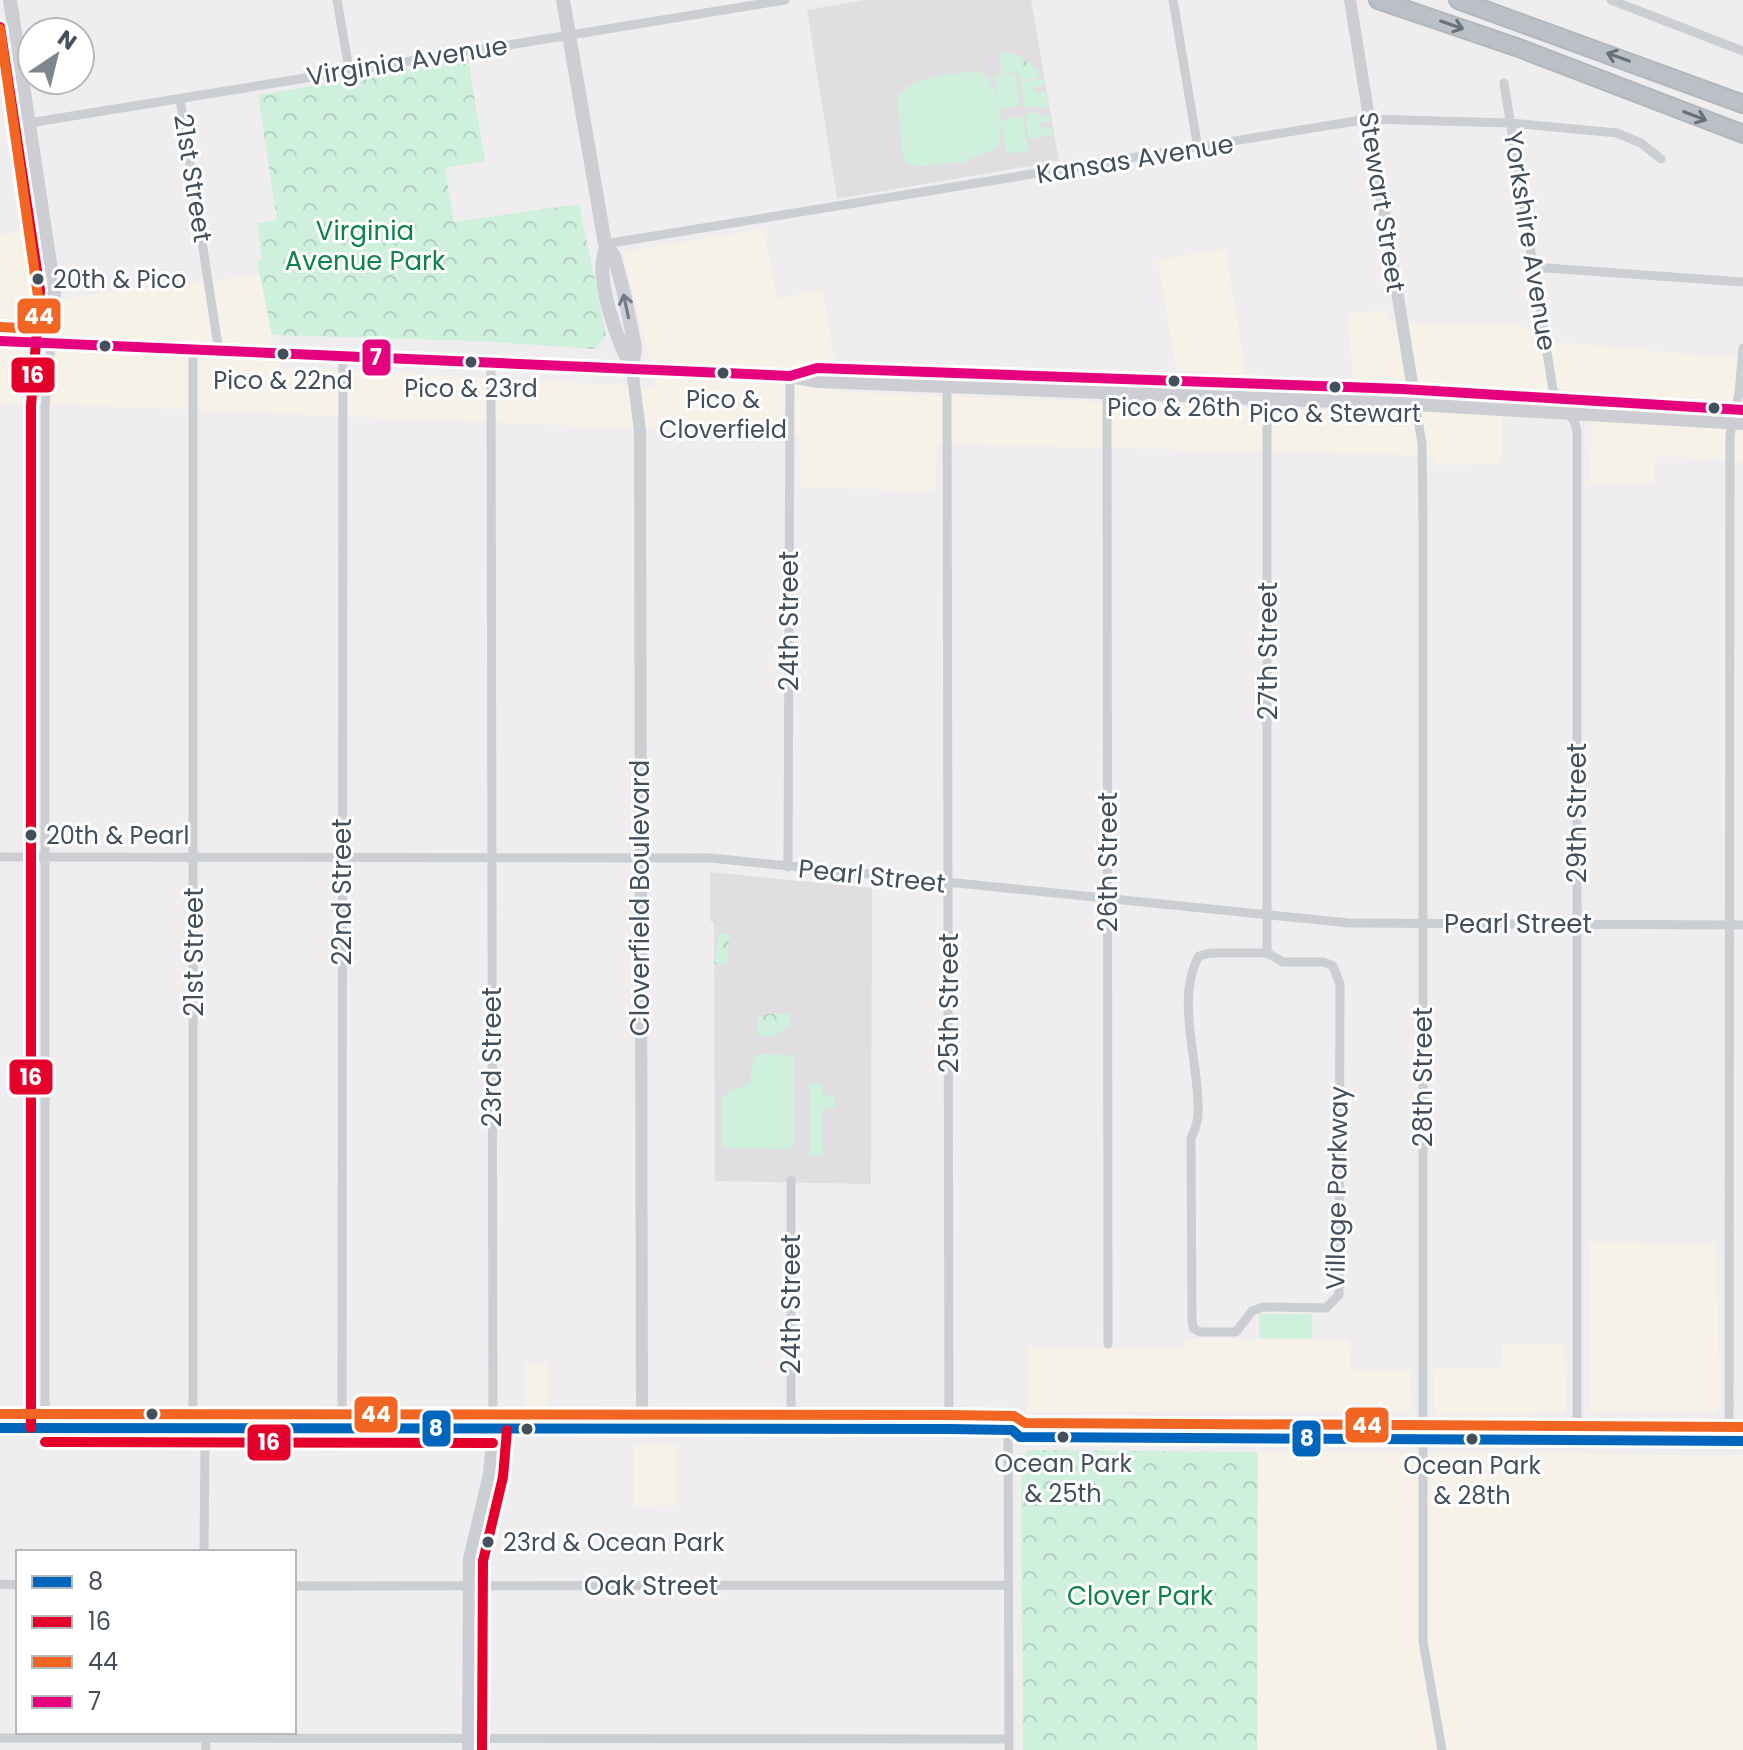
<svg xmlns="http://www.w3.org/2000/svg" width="1743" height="1750" font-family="Poppins,sans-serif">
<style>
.commercial{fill:#f7f2e8}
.education{fill:#e0dee0}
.green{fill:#d0f0de}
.park{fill:url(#park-crowns)}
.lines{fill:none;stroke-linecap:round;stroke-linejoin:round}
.motorway-casing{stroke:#b2b7be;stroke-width:20}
.minor{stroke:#cbced2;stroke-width:9}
.tertiary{stroke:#cbced2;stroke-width:12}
.secondary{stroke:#ccced3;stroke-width:14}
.motorway{stroke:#bbc0c6;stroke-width:16}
.bus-1-casing{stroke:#fff;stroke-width:16}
.bus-2-casing{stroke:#fff;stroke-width:16}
.bus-3-casing{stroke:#fff;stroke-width:16}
.bus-4-casing{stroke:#fff;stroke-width:16}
.bus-1{stroke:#0065bd;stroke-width:10}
.bus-2{stroke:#e4002b;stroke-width:10}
.bus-3{stroke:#f26522;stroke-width:10}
.bus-4{stroke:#e5007d;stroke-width:10}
.oneway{stroke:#67717c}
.oneway2{stroke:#737b86}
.bus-dot{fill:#434f5c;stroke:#fff;stroke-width:3}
.labels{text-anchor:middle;stroke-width:6;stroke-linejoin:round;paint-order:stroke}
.bus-label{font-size:24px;fill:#434f5c;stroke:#fff}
.street-label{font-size:26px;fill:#434f5c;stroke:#fff}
.park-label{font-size:26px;fill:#0e8350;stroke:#fff}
.line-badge{stroke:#fff;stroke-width:3}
.badge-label{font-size:22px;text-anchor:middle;font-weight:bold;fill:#fff}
</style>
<defs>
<pattern id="park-crowns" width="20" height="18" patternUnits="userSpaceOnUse" patternTransform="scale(2)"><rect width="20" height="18" fill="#d0f0de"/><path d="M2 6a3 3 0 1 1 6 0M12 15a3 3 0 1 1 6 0" fill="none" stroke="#b4d0c1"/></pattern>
</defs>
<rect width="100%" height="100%" fill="#efeded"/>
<!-- commercial -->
<path class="commercial" d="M764,229L776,298L823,291L839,392L1356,412L1347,314L1387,310L1389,322L1534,327L1557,342L1743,359V463L1719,458L1655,457L1653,484L1590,483L1592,392L1504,387L1501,464L1435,465L1434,457L1414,455L936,444L935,491L801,487L799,435L0,402V235L28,230L36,282L35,302L260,275L278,367L656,387L623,252Z
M1225,249L1246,375L1176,371L1158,260Z
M1590,1242L1716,1244L1720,1408L1714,1413H1595L1590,1410Z
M1184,1339L1349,1340L1350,1370H1410L1411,1411L1027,1412L1029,1348L1184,1347Z
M1502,1344L1565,1345L1566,1413L1435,1414L1433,1368L1501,1369Z
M525,1363H547V1411L525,1410Z
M677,1445V1505L634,1506V1446Z
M1258,1452L1743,1455V1750H1257Z"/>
<!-- education -->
<path class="education" d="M864,0H1031L1059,161L837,199L807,10Z
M710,872L872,888L871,1184L715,1181L714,922L710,921Z"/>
<!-- green -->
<path class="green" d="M981,72C998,82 1007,131 996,148L965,162L911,167L903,157L897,100C905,76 958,72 981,72Z
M1015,73L1020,106L999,109L994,76Z
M1044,79L1045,85L1034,87L1035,93L1046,92L1047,99L1036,102L1048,101L1049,108L1024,107L1020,82Z
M1038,112L1039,116L1050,115L1051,121L1040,123L1041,129L1052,128L1053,135L1029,139L1025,114Z
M1022,116L1028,150L1007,154L1001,120Z
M758,1054L790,1055L794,1058V1144L789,1149L725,1148L722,1145V1099L728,1092L750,1083L753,1059Z
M809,1083H822L823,1095H834L835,1108L822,1110L823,1156H809Z
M1259,1314H1312V1339L1259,1338Z"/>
<!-- park -->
<path class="park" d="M1000,52L1020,56L1038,71L1039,78L1020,81L1018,71L1001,74Z
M468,59L485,161L445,168L454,222L579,204L606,335L595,349L478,341L272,335L257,261L262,259L257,223L277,220L258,95Z
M719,934H729L728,965L714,964Z
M768,1014H790V1025L772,1037L758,1036V1018Z
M1029,1450L1258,1452L1257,1750H1023L1021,1457Z"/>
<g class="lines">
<defs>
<path id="motorway" d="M1378,0L1519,48L1743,134
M1458,0L1743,104"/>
</defs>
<!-- motorway casing -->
<use href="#motorway" class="motorway-casing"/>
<!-- minor -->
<path class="minor" d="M337,0L349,69
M1173,0L1198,149
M1611,0L1743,51
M1504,83L1553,390L1575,423L1577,432V1426
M180,99L219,352
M29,123L785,0
M605,244L1368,119L1510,123L1617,133L1641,143L1661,159
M1533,267L1743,282
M193,351V1412L205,1443L204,1552
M491,361L493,1429
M947,386L949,1429
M1107,387L1108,1344
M1267,393V953
M1415,404L1422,443L1423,523V1641L1442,1750
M0,857L711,858L1349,923L1743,925
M788,867L790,376
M1211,953H1267L1283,962H1324L1333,966L1340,984L1339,1295L1326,1308L1264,1307L1252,1311L1236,1332H1200L1193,1328L1192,1320L1191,1139C1194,1131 1198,1123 1198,1115C1201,1068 1174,999 1199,956Z
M791,1180V1428
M1729,1426L1730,435L1739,393L1743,348
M45,1428V406L51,344
M342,1428L343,356
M1008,1429L1009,1750
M0,1584L18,1585
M294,1586L1009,1585
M205,1732L206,1750
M0,1738L1009,1739"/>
<!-- tertiary -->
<path class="tertiary" d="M1350,0L1414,396
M632,368L640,431L642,1429
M0,1428L1012,1430L1020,1426L1108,1423L1743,1426
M1012,1430L1020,1437L1743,1441
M468,1750L469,1559L489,1474L493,1429"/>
<!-- secondary -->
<path class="secondary" d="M10,0L54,289L51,344
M563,0L605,244L614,256L624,293L635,347L632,368
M606,249C593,276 618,342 632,368
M0,341L790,376L818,381L1415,404L1743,423
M795,375L817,368L1402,389L1743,410"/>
<!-- motorway -->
<use href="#motorway" class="motorway"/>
<defs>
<path id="bus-1" d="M0,1428L949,1429L1012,1430L1020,1437L1743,1441"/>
<path id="bus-2" d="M0,27L40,290L31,406V1428
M45,1442L493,1443
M482,1750L483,1561L503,1477L507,1430"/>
<path id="bus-3" d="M0,29L40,310L38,329L1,327
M0,1414L949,1415L1014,1416L1025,1423L1743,1427"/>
<path id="bus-4" d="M0,341L790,376L817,368L1402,389L1743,410"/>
</defs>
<!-- bus-1 casing -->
<use href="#bus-1" class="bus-1-casing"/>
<!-- bus-2 casing -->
<use href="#bus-2" class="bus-2-casing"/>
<!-- bus-3 casing -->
<use href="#bus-3" class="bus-3-casing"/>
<!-- bus-4 casing -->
<use href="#bus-4" class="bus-4-casing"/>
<!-- bus-1 -->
<use href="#bus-1" class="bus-1"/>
<!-- bus-2 -->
<use href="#bus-2" class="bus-2"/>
<!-- bus-3 -->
<use href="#bus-3" class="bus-3"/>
<!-- bus-4 -->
<use href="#bus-4" class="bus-4"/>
</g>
<!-- one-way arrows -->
<defs><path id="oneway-shaft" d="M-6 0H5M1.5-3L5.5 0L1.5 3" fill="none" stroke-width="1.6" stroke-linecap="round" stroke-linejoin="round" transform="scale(2)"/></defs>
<g class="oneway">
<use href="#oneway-shaft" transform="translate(1452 25) rotate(19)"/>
<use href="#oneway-shaft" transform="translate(1618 57) rotate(-160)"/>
<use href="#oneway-shaft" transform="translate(1695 116) rotate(21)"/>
</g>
<use class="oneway2" href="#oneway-shaft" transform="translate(626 306) rotate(-102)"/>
<!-- markers -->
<g class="bus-dot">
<circle cx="38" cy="279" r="7"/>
<circle cx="105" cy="346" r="7"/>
<circle cx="283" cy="354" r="7"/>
<circle cx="471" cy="362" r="7"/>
<circle cx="723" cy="373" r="7"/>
<circle cx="1174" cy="381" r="7"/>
<circle cx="1335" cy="387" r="7"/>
<circle cx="1714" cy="408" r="7"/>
<circle cx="31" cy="835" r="7"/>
<circle cx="152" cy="1414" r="7"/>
<circle cx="527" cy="1429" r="7"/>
<circle cx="1063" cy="1437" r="7"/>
<circle cx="1472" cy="1439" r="7"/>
<circle cx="488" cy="1542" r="7"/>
</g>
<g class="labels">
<!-- bus labels -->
<g class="bus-label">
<text x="53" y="288" text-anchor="start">20th &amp; Pico</text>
<text x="283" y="389">Pico &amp; 22nd</text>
<text x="471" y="397">Pico &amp; 23rd</text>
<text x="723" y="408">Pico &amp;<tspan x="723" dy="30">Cloverfield</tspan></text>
<text x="1174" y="416">Pico &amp; 26th</text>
<text x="1335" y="422">Pico &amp; Stewart</text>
<text x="46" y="844" text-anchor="start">20th &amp; Pearl</text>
<text x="1063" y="1472">Ocean Park<tspan x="1063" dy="30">&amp; 25th</tspan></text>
<text x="1472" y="1474">Ocean Park<tspan x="1472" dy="30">&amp; 28th</tspan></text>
<text x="503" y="1551" text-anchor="start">23rd &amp; Ocean Park</text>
</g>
<!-- street labels -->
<g class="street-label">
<text transform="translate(407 61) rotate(-9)" y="9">Virginia Avenue</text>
<text transform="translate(1135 159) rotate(-9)" y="9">Kansas Avenue</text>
<text transform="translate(193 178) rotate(81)" y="9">21st Street</text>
<text transform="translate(1382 202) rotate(81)" y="9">Stewart Street</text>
<text transform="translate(1530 241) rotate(81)" y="9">Yorkshire Avenue</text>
<text transform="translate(789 621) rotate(-90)" y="9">24th Street</text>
<text transform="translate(1268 651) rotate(-90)" y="9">27th Street</text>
<text transform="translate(1577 813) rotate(-90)" y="9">29th Street</text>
<text transform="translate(1108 862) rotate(-90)" y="9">26th Street</text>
<text transform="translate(872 876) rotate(6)" y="9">Pearl Street</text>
<text transform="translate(342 892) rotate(-90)" y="9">22nd Street</text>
<text transform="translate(640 898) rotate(-90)" y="9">Cloverfield Boulevard</text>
<text x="1518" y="933">Pearl Street</text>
<text transform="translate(194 952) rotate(-90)" y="9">21st Street</text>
<text transform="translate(949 1003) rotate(-90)" y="9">25th Street</text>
<text transform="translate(492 1057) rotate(-90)" y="9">23rd Street</text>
<text transform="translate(1423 1077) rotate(-90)" y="9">28th Street</text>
<text transform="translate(1337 1188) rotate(-89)" y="9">Village Parkway</text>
<text transform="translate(791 1304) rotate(-90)" y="9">24th Street</text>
<text x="651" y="1595">Oak Street</text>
</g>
<!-- park labels -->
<g class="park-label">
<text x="365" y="240">Virginia<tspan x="365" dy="30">Avenue Park</tspan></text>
<text x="1140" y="1605">Clover Park</text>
</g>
</g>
<g class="line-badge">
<rect x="16" y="297" width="46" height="38" rx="8" fill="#f26522"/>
<rect x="361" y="338" width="31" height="39" rx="8" fill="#e5007d"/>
<rect x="10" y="356" width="46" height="38" rx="8" fill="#e4002b"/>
<rect x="8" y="1058" width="46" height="38" rx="8" fill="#e4002b"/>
<rect x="353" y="1395" width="46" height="39" rx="8" fill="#f26522"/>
<rect x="1344" y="1406" width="46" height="38" rx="8" fill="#f26522"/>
<rect x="421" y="1409" width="31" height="39" rx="8" fill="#0065bd"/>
<rect x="1291" y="1419" width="31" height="39" rx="8" fill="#0065bd"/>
<rect x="246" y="1423" width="46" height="39" rx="8" fill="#e4002b"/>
</g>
<g class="badge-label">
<text x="39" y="324">44</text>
<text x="376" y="365">7</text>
<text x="33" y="383">16</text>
<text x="31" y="1085">16</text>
<text x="376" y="1422">44</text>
<text x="1367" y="1433">44</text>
<text x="436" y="1436">8</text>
<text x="1307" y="1446">8</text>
<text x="269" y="1450">16</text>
</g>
<!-- legend -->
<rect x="16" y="1550" width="280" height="184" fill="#ffffff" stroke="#b4b9be" stroke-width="2"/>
<rect x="32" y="1576" width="40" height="12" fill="#0065bd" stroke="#b4b9be" stroke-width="2"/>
<text x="88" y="1590" font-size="24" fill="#434f5c">8</text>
<rect x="32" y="1616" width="40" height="12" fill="#e4002b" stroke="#b4b9be" stroke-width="2"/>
<text x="88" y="1630" font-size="24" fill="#434f5c">16</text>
<rect x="32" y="1656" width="40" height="12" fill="#f26522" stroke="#b4b9be" stroke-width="2"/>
<text x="88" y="1670" font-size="24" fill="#434f5c">44</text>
<rect x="32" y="1696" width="40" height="12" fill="#e5007d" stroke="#b4b9be" stroke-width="2"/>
<text x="88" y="1710" font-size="24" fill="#434f5c">7</text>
<!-- north arrow -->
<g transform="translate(56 56) rotate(35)"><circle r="38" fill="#ffffff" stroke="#b4b9be" stroke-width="2"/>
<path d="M0-6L14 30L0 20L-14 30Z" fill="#7f868f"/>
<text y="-12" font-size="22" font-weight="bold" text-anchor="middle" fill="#434f5c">N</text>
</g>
</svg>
